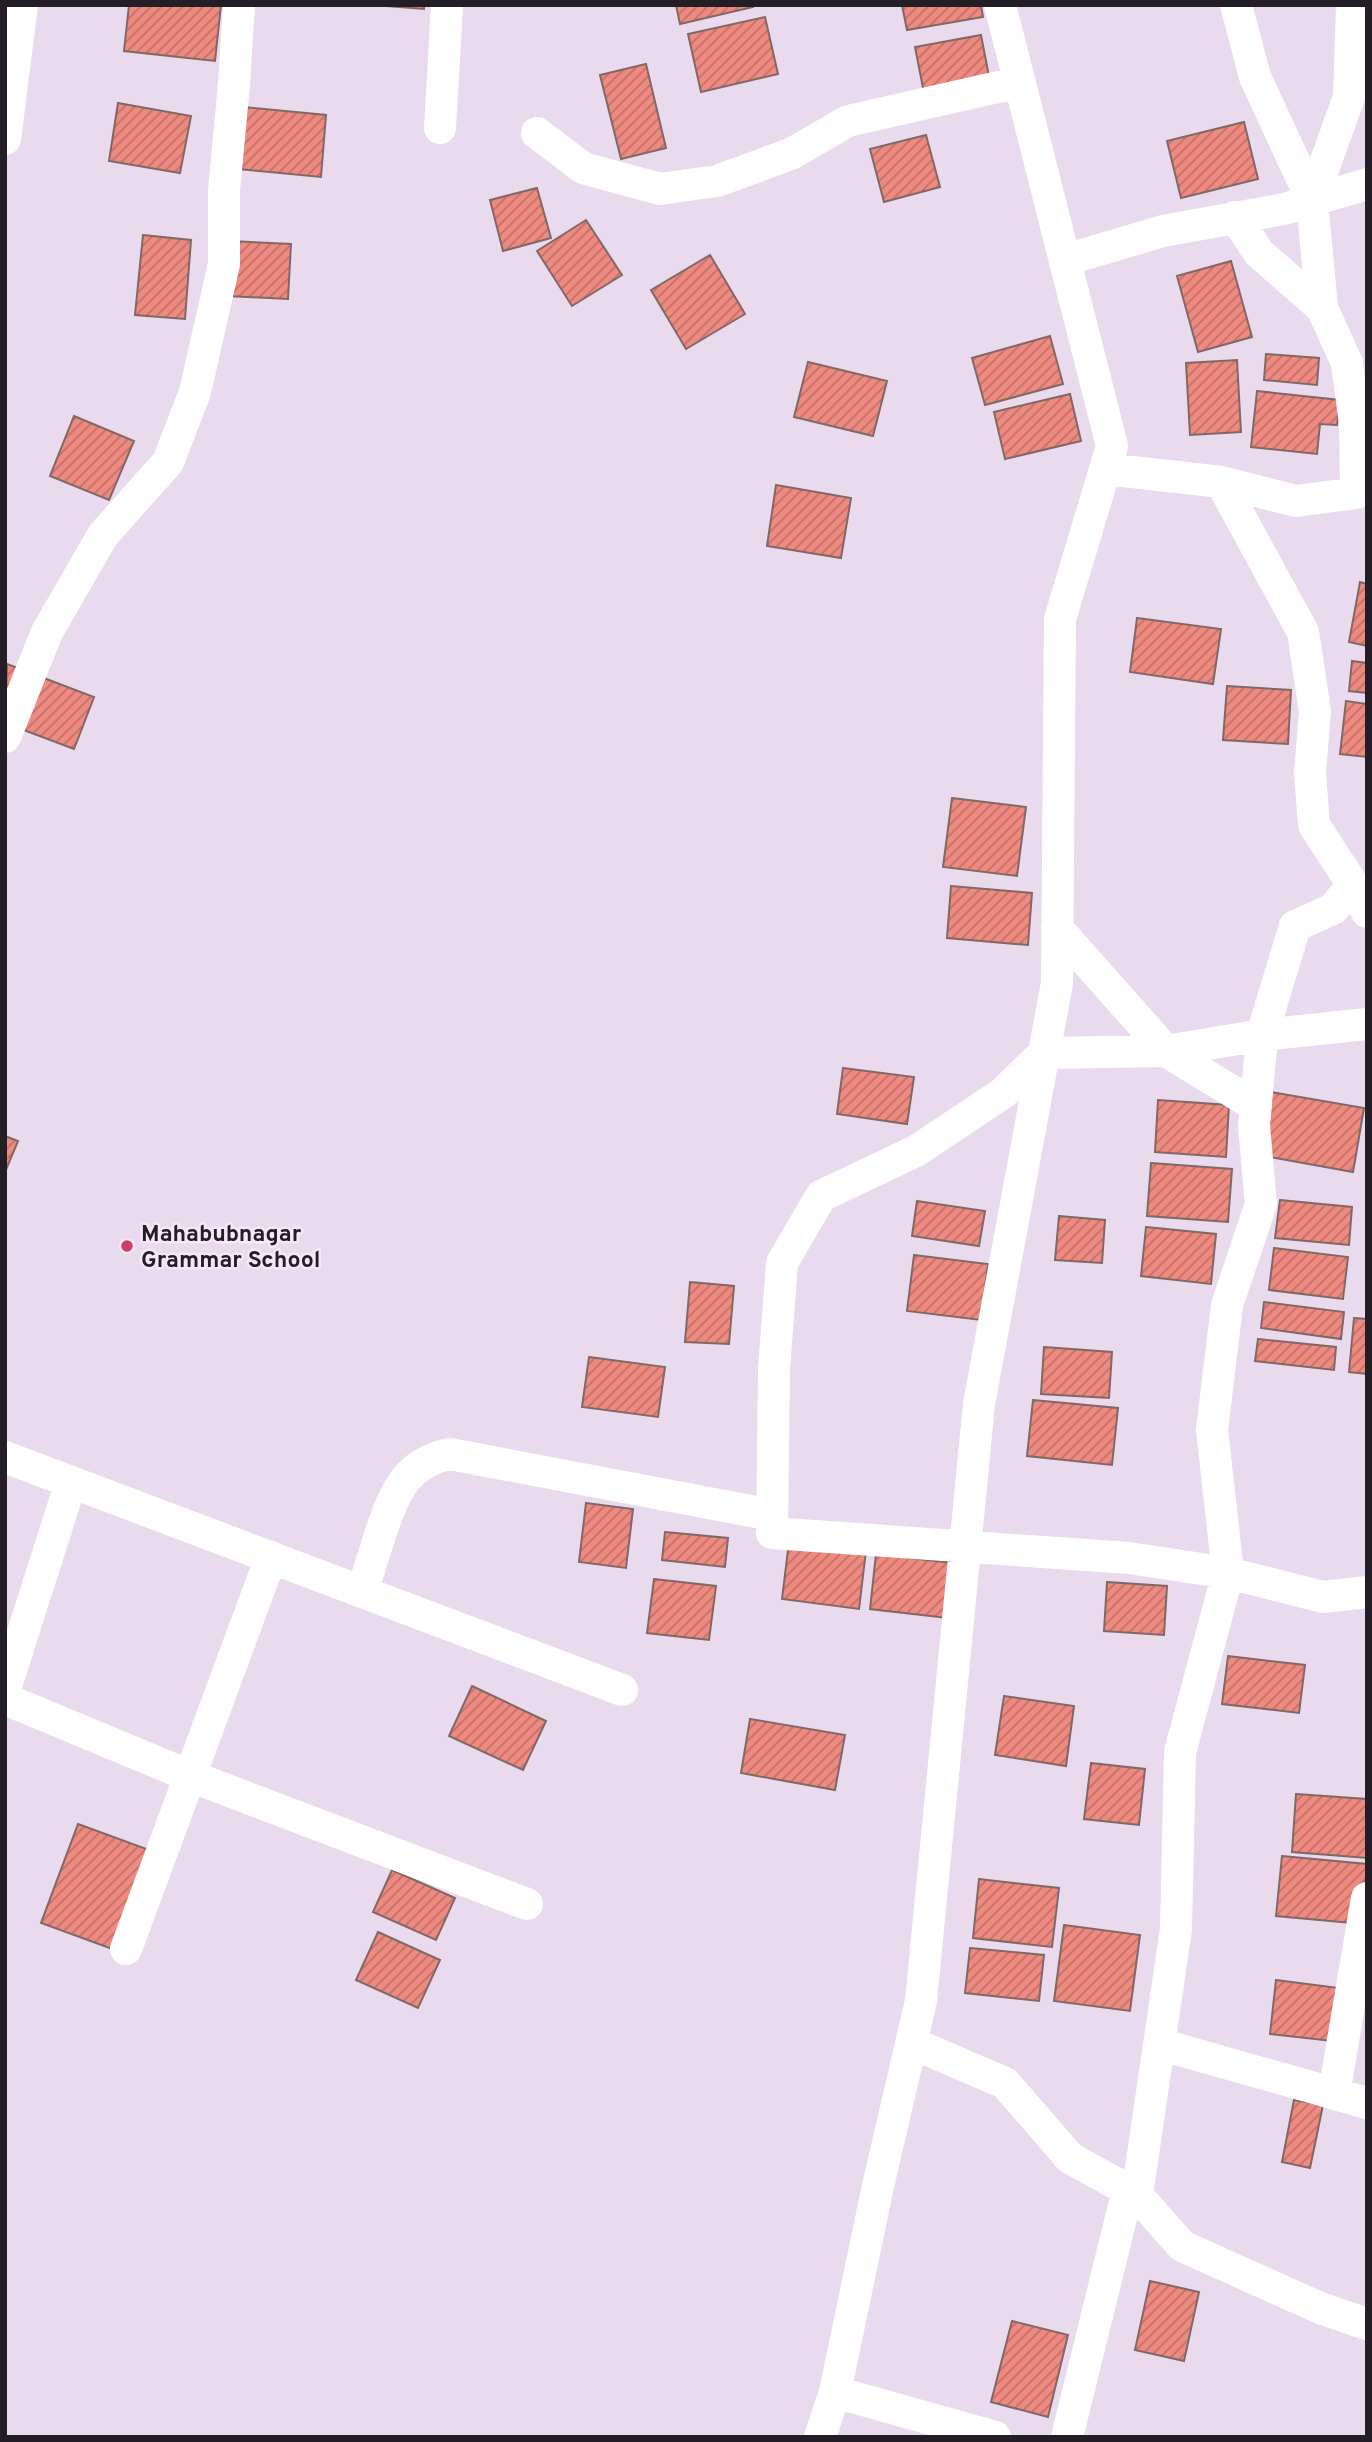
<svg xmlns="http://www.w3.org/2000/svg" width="1372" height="2442" font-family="Overpass,sans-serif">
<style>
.building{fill:url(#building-hatch);stroke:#806865;stroke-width:2}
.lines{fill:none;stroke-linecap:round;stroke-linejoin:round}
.minor{stroke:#fff;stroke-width:32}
.poi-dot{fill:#cd3e63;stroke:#f7e7fb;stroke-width:2.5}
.labels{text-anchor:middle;stroke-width:5;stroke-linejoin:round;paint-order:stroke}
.poi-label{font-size:23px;font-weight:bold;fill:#231e25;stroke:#f7e7fb;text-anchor:start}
</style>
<defs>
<pattern id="building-hatch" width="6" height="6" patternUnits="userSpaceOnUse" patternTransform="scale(1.75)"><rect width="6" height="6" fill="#ef8a81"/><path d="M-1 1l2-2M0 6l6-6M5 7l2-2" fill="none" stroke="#c17069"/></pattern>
</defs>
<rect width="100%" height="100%" fill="#e9daee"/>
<!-- building -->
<path class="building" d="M129,5H221L215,61L124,51Z
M373,5H424V9Z
M676,5H753V7L680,24Z
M902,5H981L983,17L907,30Z
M765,17L778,74L701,92L688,34Z
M981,35L991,87L925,98L915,47Z
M646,64L666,148L621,159L600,75Z
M118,103L191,116L180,173L109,161Z
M244,107L326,115L321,177L239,169Z
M1244,122L1258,179L1181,198L1167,141Z
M926,135L940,187L884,202L870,149Z
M537,188L551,238L503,251L490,200Z
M586,220L622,275L572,306L537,251Z
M143,235L191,240L185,319L135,315Z
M231,241L291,244L288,299L228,296Z
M710,255L745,314L686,349L651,290Z
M1231,261L1252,337L1198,352L1177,276Z
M1050,336L1063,384L985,405L972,358Z
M1266,354L1319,358L1317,385L1264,380Z
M1237,360L1241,432L1190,435L1186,363Z
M808,362L887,381L873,436L794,417Z
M1257,391L1340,400L1337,425L1320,424L1317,454L1251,447Z
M1070,394L1081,441L1005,459L994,412Z
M74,416L134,441L109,500L50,476Z
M776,485L851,498L841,558L767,546Z
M1360,582L1367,584V646L1349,642Z
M1137,618L1221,629L1213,684L1130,672Z
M1352,661L1367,663V693L1349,691Z
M7,664L94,697L74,749L5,723Z
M1227,686L1291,690L1288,744L1223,740Z
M1346,701L1367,704V757L1340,754Z
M952,798L1026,807L1017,876L943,867Z
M951,886L1032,893L1028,945L947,938Z
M843,1068L914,1077L907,1124L837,1114Z
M1271,1092L1364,1108L1353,1172L1259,1155Z
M1158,1100L1229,1105L1226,1157L1155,1152Z
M5,1136L18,1141L5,1172Z
M1151,1163L1232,1169L1228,1222L1147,1216Z
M1280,1200L1352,1207L1349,1245L1275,1238Z
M917,1201L985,1211L979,1246L912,1236Z
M1059,1216L1105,1220L1102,1263L1055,1260Z
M1146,1227L1216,1234L1211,1284L1141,1276Z
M1274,1248L1348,1257L1343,1299L1269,1290Z
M914,1255L988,1264L981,1320L907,1311Z
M690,1282L734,1286L729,1344L685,1342Z
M1264,1302L1344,1312L1341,1339L1261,1328Z
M1354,1318L1367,1319V1374L1349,1372Z
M1258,1339L1336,1347L1334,1370L1255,1361Z
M1044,1347L1112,1352L1109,1398L1041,1394Z
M589,1357L665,1367L658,1417L582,1407Z
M1033,1400L1118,1408L1112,1465L1027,1456Z
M586,1503L633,1509L626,1568L579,1562Z
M665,1532L728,1538L725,1567L662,1560Z
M789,1542L866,1551L859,1609L782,1599Z
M876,1554L953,1563L947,1618L870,1609Z
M654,1579L716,1586L709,1640L647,1633Z
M1107,1582L1167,1586L1164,1635L1104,1631Z
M1228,1656L1305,1665L1299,1713L1222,1704Z
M472,1686L546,1721L523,1770L449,1736Z
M1004,1696L1074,1706L1066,1766L995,1755Z
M750,1719L845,1735L835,1790L741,1773Z
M1091,1763L1145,1769L1139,1825L1084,1819Z
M1296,1794L1367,1799V1858L1292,1852Z
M78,1824L152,1851L115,1950L41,1923Z
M1282,1856L1367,1864L1362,1924L1276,1916Z
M392,1870L455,1898L436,1940L373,1912Z
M979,1879L1059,1888L1052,1947L973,1938Z
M1064,1925L1140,1935L1130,2011L1054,2001Z
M378,1932L440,1960L418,2008L356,1980Z
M970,1948L1044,1955L1039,2001L965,1993Z
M1276,1980L1339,1988L1332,2041L1270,2034Z
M1294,2100L1323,2105L1310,2168L1282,2162Z
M1150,2281L1199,2292L1184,2361L1135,2350Z
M1012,2321L1068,2335L1048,2417L991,2402Z"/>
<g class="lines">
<!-- minor -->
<path class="minor" d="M1236,5L1255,77L1312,200L1322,308
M440,128L447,5
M537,133L583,168L660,189L717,181L791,154L848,121L1020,82
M5,139L22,5
M1312,200L1349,97L1352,5
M1065,260L1163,231L1284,209L1367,184
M1106,469L1221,482L1296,501L1356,493L1355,424L1347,363L1322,308L1259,253L1235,217
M1221,482L1303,632L1315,711L1310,773L1314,825L1353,885L1367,912
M5,737L47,632L103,535L168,462L195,392L224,264V191L234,84L239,5
M1353,885L1333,909L1295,926L1262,1035L1367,1024
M1057,928L1166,1051L1044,1053L1003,1093L916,1151L821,1196L782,1263L774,1369L772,1533L1129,1558L1228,1573L1323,1597L1367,1592
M5,1457L622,1690
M362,1592C368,1573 374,1554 380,1535C394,1495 404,1463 450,1454L772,1515
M5,1689L71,1482
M5,1699L190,1776L527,1904
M126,1949L271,1557
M912,2043L1005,2083L1070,2158L1137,2195L1182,2246L1320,2308L1367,2324
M1159,2044L1367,2103
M1334,2094L1367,1898
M1137,2195L1176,1929L1180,1752L1228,1573L1212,1430L1227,1305L1261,1204L1254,1126L1262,1035L1166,1051L1256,1106
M835,2392L995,2437
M820,2437L835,2392L878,2186L921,2001L979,1404L1057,983L1060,619L1112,446L1000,5
M1067,2437L1128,2190"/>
</g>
<!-- markers -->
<circle class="poi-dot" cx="127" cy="1246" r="7"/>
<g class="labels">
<!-- poi labels -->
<g class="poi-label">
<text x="141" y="1241">Mahabubnagar<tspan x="141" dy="26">Grammar School</tspan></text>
</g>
</g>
<!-- border -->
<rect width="1372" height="2442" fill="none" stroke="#231e25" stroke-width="14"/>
</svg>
